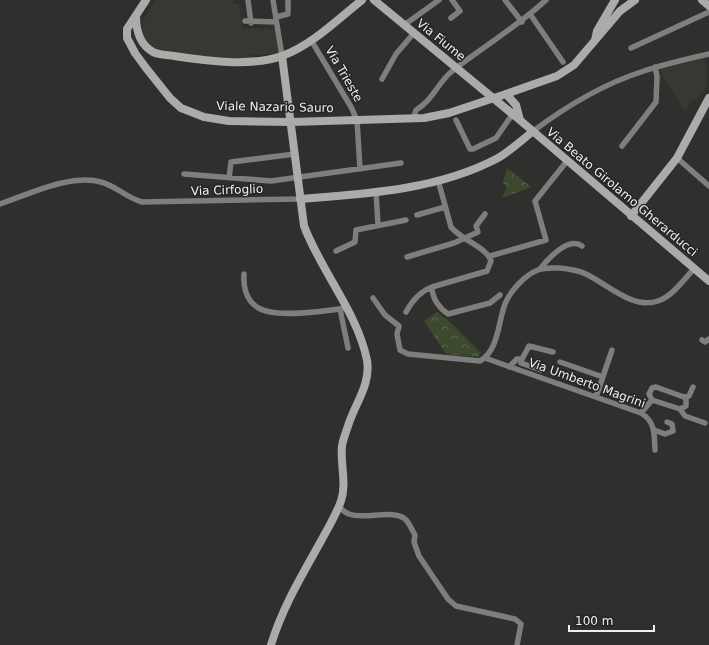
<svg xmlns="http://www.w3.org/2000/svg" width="709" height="645" font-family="'DejaVu Sans',sans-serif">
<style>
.built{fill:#353931}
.park{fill:url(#park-crowns)}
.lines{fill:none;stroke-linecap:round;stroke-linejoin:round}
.street{stroke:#7e7f7d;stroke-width:5.5}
.secondary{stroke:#abaca9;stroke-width:8}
.labels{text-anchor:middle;stroke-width:3;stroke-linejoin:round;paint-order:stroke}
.street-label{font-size:12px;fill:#eff0ee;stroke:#252624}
</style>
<defs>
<pattern id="park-crowns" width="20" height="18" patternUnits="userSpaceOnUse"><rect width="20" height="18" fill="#3d492e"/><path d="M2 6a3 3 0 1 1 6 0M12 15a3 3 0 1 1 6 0" fill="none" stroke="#59644d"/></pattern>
</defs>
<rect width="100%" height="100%" fill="#2f302e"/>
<!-- built -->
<path class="built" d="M155,0H233V4H239L243,28L275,29L278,53L251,55L249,58L209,59L157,50L150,46L142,30L143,21Z
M703,57L708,68L705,91L698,99L691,101L685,111L663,77L661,69Z"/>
<!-- park -->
<path class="park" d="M507,168L531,187L502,198L507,187L503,183Z
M437,312L450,322L481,353L478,357L446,354L424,321Z"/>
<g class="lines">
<!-- street -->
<path class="street" d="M248,0L251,23
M273,0L282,56
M505,0L522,22
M530,14L563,62
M276,17L288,14V0
M451,18L460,11L452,0
M245,21L276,22
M404,25L439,0
M311,40L351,107L357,120L360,169
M631,48L709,12
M382,79L396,54L414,33
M413,119L416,110C433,100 437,84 451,72C482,47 517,27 546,0
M456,120L470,149H473L496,138L514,112
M532,132C565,107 606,83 644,71C665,64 687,59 709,54
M622,146L656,102L657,76L655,67
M677,158L709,186
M184,174L271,181L401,163
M229,178L231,162L295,154
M438,180L451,227C461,240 487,247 491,261L487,271L432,287C432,298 439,308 448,314L490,303L500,295
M376,192L378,225
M0,204C27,195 72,173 101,182C116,186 127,198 142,202L300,199
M417,215L445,207
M336,251L355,242L356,230L406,220
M490,256L546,240L535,201L567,161
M407,257L454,243L478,232L476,226L485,214
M540,269C547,260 568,236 582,246
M244,274C243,286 246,300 257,307C273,319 326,311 346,308
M373,298L385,315L399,326L397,334L400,350L408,354L480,361C499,350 498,322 505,304C510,291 525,275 538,270C545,267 553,268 560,268C569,269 578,270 586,274C607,284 633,310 658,301C673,296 683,280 694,269
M340,309L348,348
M406,312C412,301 421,291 432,287
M702,340L705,342L709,339
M485,358L641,413C656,422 654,435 655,450
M522,359L529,346L553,352
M560,362L603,377
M509,367L517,359H522L521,363L541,370
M656,387L684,397L686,400V406L680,409L652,400L649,394L652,388Z
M596,397L612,350
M684,397L689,396L693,387
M680,409L685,416L705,423
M641,413L652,400
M654,430L665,434L673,431L672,424L667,422
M339,507C342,509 345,513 349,514C364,520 394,509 405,519C409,522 412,530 415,535L414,542L419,556L448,599L456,606L515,619L521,624L517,645"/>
<!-- secondary -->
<path class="secondary" d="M146,0L127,29V38L135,53L146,68L170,98L181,108L204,117L229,121L291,122L424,118L449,113L506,94L557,76L574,65L620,11L635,0
M374,0L521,121L709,281
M702,0L709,6
M136,16C136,30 139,44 153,52C158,55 168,55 174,56C206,61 251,67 282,56C312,45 338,19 362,0
M595,40L597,31L615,0
M506,94L516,105L520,120
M300,199C366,194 438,190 498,158C510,151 522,140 532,132
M631,216L677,158L709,98
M271,645C282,608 302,575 321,541C328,528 336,515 341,501C347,483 340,464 342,446C343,439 346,432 348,426C355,403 371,385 367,360C357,312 321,271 304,226L282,56"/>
</g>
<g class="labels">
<!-- street labels -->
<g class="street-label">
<text transform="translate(441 40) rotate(39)" y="4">Via Fiume</text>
<text transform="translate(344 74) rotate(60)" y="4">Via Trieste</text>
<text transform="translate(275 107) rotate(1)" y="4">Viale Nazario Sauro</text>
<text transform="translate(227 190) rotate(-2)" y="4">Via Cirfoglio</text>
<text transform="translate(622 192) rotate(40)" y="4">Via Beato Girolamo Gherarducci</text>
<text transform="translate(587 383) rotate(20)" y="4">Via Umberto Magrini</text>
</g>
</g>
<!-- scale -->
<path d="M569 625v6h85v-6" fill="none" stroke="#eff0ee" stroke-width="2"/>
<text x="575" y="625" font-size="12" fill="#eff0ee" stroke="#252624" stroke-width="3" paint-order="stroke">100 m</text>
</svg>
